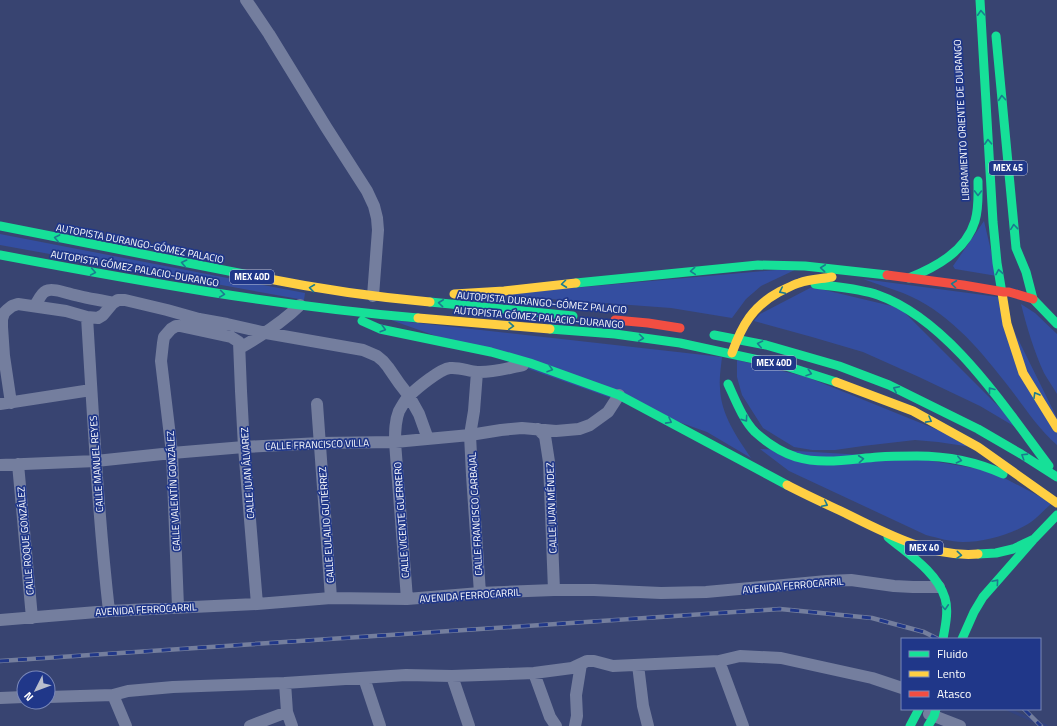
<svg xmlns="http://www.w3.org/2000/svg" width="1057" height="726" font-family="'Titillium Web',sans-serif">
<style>
.green{fill:#344ea0}
.lines{fill:none;stroke-linecap:round;stroke-linejoin:round}
.stream{stroke:#334380;stroke-width:3}
.street{stroke:#747e9e;stroke-width:12}
.fast{stroke:#16e098;stroke-width:9}
.slow{stroke:#ffcf43;stroke-width:9}
.jam{stroke:#f24e42;stroke-width:9}
.rail-casing{stroke:#747e9d;stroke-width:4.5}
.rail{stroke:#203789;stroke-width:3;stroke-dasharray:9;stroke-linecap:butt}
.oneway{stroke:#1c7b8f}
.labels{text-anchor:middle;stroke-width:3.5;stroke-linejoin:round;paint-order:stroke}
.shield{fill:#203789;stroke:#bcc3dc;stroke-width:1}
.shield-label{font-size:9px;font-weight:bold;fill:#fff}
.street-label{font-size:10px;fill:#fff;stroke:#203789}
</style>
<rect width="100%" height="100%" fill="#384471"/>
<!-- green -->
<path class="green" d="M984,221L997,276L955,269L953,266Z
M0,234L305,293L304,300L0,245Z
M799,268L761,286L746,299L732,318L671,308L494,295Z
M863,279L1006,298L1012,327L1057,418V445C1036,427 1022,403 1005,382C977,346 946,310 903,293C890,288 876,284 863,279Z
M812,287L900,308L1024,432L980,406L919,377L863,352L812,337L754,321L760,314Z
M1021,304L1035,313L1057,334V394C1053,387 1048,380 1044,373C1034,351 1027,328 1021,304Z
M391,320L722,357C721,367 719,378 720,388C721,415 737,437 751,458L707,432Z
M737,360L807,377L985,449L938,442L915,440L863,446L835,450H812L794,447L763,428L742,395L737,377Z
M760,449L915,458L991,471L1052,503C1045,509 1038,517 1031,522C1013,534 985,542 963,542C951,542 938,538 926,535L789,471Z"/>
<g class="lines">
<!-- stream -->
<path class="stream" d="M1007,709L1025,717L1046,726"/>
<!-- street -->
<path class="street" d="M246,0L269,34L326,127L367,191L374,206L377,218L378,230L373,296
M35,306C38,301 41,293 46,291C53,287 71,295 79,296C90,299 102,300 113,303
M87,317C93,415 98,514 109,611
M240,348C261,336 282,323 300,305
M477,372L474,411L470,435L472,475L480,593
M11,403L4,356L2,327V319L4,313L7,310L12,306L18,304L66,311L87,317L98,318L103,315L113,303L118,300H125L167,310L199,319L227,324L266,333L363,350L377,356L383,361L388,367L399,383L409,396L419,414L428,439
M0,404L91,390
M317,404L331,598
M538,429L545,436L549,462L554,590
M18,464L32,618
M0,465L96,461L172,453L244,447L320,443L395,442L470,435L501,430L522,428L556,431L579,429L590,425L608,412L619,395
M407,599L395,442C395,431 395,421 399,411C402,406 405,400 409,396C417,388 440,369 450,368C459,367 468,371 477,372C492,373 508,368 523,365
M178,607L172,453L161,361L163,343L164,337L171,329L176,326H180L231,337L239,342L241,391L244,447L257,604
M0,620L109,611L257,604L331,598L407,599L480,593L554,590H594L661,593L706,592L827,581L851,580L894,586L913,587H939
M719,661L743,726
M638,665L643,706L648,726
M534,673L550,717L556,726
M452,676L469,726
M364,678L380,726
M285,683L287,712L292,726
M113,695L126,726
M48,697L113,695L128,691L173,687L285,683L406,675L452,676L534,673L572,668L587,661H594L613,666L719,661L740,656L781,658L872,678L902,688
M0,698L24,697
M929,714L960,726
M250,726L287,712
M575,726L577,716L576,695L581,664"/>
<!-- fast -->
<path class="fast" d="M980,0L993,222L997,263L1002,293
M996,36L1016,248L1026,272L1033,299L1057,324
M0,226L264,278
M0,255C138,281 277,306 418,318
M909,278C936,267 966,251 975,221C979,208 978,194 978,181
M576,283L758,265L805,266L887,275
M815,284C836,287 858,288 878,295C949,320 1005,408 1049,466
M430,302L573,316
M362,321L380,329L491,352L530,363L619,395L787,485
M550,329L615,334L680,343L786,366L836,382
M714,335L766,345L839,366L889,385L978,429L1021,454L1057,477
M728,384C735,399 743,420 755,432C766,442 781,452 796,457C822,465 851,459 878,457C891,456 904,456 917,456C946,456 977,462 1003,474
M888,537C908,554 937,572 945,598C949,611 945,627 943,639
M978,554L996,553L1013,549L1034,539L1057,515
M962,639L974,612L983,597L1033,540
M910,726L919,709
M928,726L934,716L936,709"/>
<!-- slow -->
<path class="slow" d="M264,278C319,289 374,297 430,302
M1002,293L1007,324L1023,373L1057,428
M454,294L504,291L576,283
M418,318L550,329
M732,353C742,325 753,306 779,292C786,289 792,285 799,283C810,279 821,279 832,277
M836,382L913,411L978,447L1057,503
M787,485C806,495 826,504 845,513C885,533 932,558 978,554"/>
<!-- jam -->
<path class="jam" d="M887,275L963,285L1004,292H1009L1033,299
M615,320L648,323L680,328"/>
<defs>
<path id="rail" d="M0,661L780,609L872,618L924,632L938,639
M1024,709L1041,726"/>
</defs>
<!-- rail casing -->
<use href="#rail" class="rail-casing"/>
<!-- rail -->
<use href="#rail" class="rail"/>
</g>
<!-- one-way arrows -->
<defs><path id="oneway-chevron" d="M-2-3.5L2.5 0L-2 3.5" fill="none" stroke-width="1.6" stroke-linecap="round" stroke-linejoin="round"/></defs>
<g class="oneway">
<use href="#oneway-chevron" transform="translate(981 13) rotate(-93)"/>
<use href="#oneway-chevron" transform="translate(1002 98) rotate(-95)"/>
<use href="#oneway-chevron" transform="translate(988 142) rotate(-93)"/>
<use href="#oneway-chevron" transform="translate(978 193) rotate(91)"/>
<use href="#oneway-chevron" transform="translate(1014 227) rotate(-96)"/>
<use href="#oneway-chevron" transform="translate(57 238) rotate(-169)"/>
<use href="#oneway-chevron" transform="translate(184 263) rotate(-168)"/>
<use href="#oneway-chevron" transform="translate(823 268) rotate(-174)"/>
<use href="#oneway-chevron" transform="translate(693 271) rotate(175)"/>
<use href="#oneway-chevron" transform="translate(93 272) rotate(10)"/>
<use href="#oneway-chevron" transform="translate(999 272) rotate(-100)"/>
<use href="#oneway-chevron" transform="translate(564 284) rotate(173)"/>
<use href="#oneway-chevron" transform="translate(954 284) rotate(-173)"/>
<use href="#oneway-chevron" transform="translate(312 288) rotate(-172)"/>
<use href="#oneway-chevron" transform="translate(782 291) rotate(154)"/>
<use href="#oneway-chevron" transform="translate(222 294) rotate(8)"/>
<use href="#oneway-chevron" transform="translate(441 303) rotate(-174)"/>
<use href="#oneway-chevron" transform="translate(511 326) rotate(4)"/>
<use href="#oneway-chevron" transform="translate(383 329) rotate(16)"/>
<use href="#oneway-chevron" transform="translate(641 338) rotate(7)"/>
<use href="#oneway-chevron" transform="translate(760 344) rotate(-168)"/>
<use href="#oneway-chevron" transform="translate(550 369) rotate(18)"/>
<use href="#oneway-chevron" transform="translate(809 373) rotate(18)"/>
<use href="#oneway-chevron" transform="translate(896 389) rotate(-154)"/>
<use href="#oneway-chevron" transform="translate(991 390) rotate(-128)"/>
<use href="#oneway-chevron" transform="translate(1036 395) rotate(-120)"/>
<use href="#oneway-chevron" transform="translate(745 419) rotate(55)"/>
<use href="#oneway-chevron" transform="translate(929 420) rotate(29)"/>
<use href="#oneway-chevron" transform="translate(669 421) rotate(28)"/>
<use href="#oneway-chevron" transform="translate(1024 456) rotate(-148)"/>
<use href="#oneway-chevron" transform="translate(861 459) rotate(-6)"/>
<use href="#oneway-chevron" transform="translate(959 460) rotate(13)"/>
<use href="#oneway-chevron" transform="translate(825 504) rotate(26)"/>
<use href="#oneway-chevron" transform="translate(959 555) rotate(5)"/>
<use href="#oneway-chevron" transform="translate(996 582) rotate(-49)"/>
<use href="#oneway-chevron" transform="translate(945 607) rotate(87)"/>
</g>
<g class="labels">
<!-- shield labels -->
<g class="shield">
<rect x="989" y="161" width="38" height="14" rx="3"/>
<rect x="230" y="270" width="44" height="14" rx="3"/>
<rect x="752" y="356" width="44" height="14" rx="3"/>
<rect x="905" y="541" width="38" height="14" rx="3"/>
</g>
<g class="shield-label">
<text x="1008" y="171">MEX 45</text>
<text x="252" y="280">MEX 40D</text>
<text x="774" y="366">MEX 40D</text>
<text x="924" y="551">MEX 40</text>
</g>
<!-- street labels -->
<g class="street-label">
<text transform="translate(961 120) rotate(-93)" y="4">LIBRAMIENTO ORIENTE DE DURANGO</text>
<text transform="translate(140 243) rotate(11)" y="4">AUTOPISTA DURANGO-GÓMEZ PALACIO</text>
<text transform="translate(135 268) rotate(10)" y="4">AUTOPISTA GÓMEZ PALACIO-DURANGO</text>
<text transform="translate(542 302) rotate(5)" y="4">AUTOPISTA DURANGO-GÓMEZ PALACIO</text>
<text transform="translate(539 317) rotate(5)" y="4">AUTOPISTA GÓMEZ PALACIO-DURANGO</text>
<text transform="translate(317 444) rotate(-2)" y="4">CALLE FRANCISCO VILLA</text>
<text transform="translate(96 464) rotate(-94)" y="4">CALLE MANUEL REYES</text>
<text transform="translate(247 473) rotate(-94)" y="4">CALLE JUAN ÁLVAREZ</text>
<text transform="translate(173 491) rotate(-93)" y="4">CALLE VALENTÍN GONZÁLEZ</text>
<text transform="translate(551 508) rotate(-92)" y="4">CALLE JUAN MÉNDEZ</text>
<text transform="translate(475 514) rotate(-93)" y="4">CALLE FRANCISCO CARBAJAL</text>
<text transform="translate(401 520) rotate(-94)" y="4">CALLE VICENTE GUERRERO</text>
<text transform="translate(326 525) rotate(-94)" y="4">CALLE EULALIO GUTIÉRREZ</text>
<text transform="translate(25 541) rotate(-95)" y="4">CALLE ROQUE GONZÁLEZ</text>
<text transform="translate(793 585) rotate(-5)" y="4">AVENIDA FERROCARRIL</text>
<text transform="translate(470 595) rotate(-4)" y="4">AVENIDA FERROCARRIL</text>
<text transform="translate(146 609) rotate(-3)" y="4">AVENIDA FERROCARRIL</text>
</g>
</g>
<!-- legend -->
<rect x="901" y="638" width="140" height="72" fill="#203789" stroke="#7987b8"/>
<rect x="909" y="651" width="20" height="6" fill="#16e098" stroke="#7987b8"/>
<text x="937" y="658" font-size="12" fill="#ffffff">Fluido</text>
<rect x="909" y="671" width="20" height="6" fill="#ffcf43" stroke="#7987b8"/>
<text x="937" y="678" font-size="12" fill="#ffffff">Lento</text>
<rect x="909" y="691" width="20" height="6" fill="#f24e42" stroke="#7987b8"/>
<text x="937" y="698" font-size="12" fill="#ffffff">Atasco</text>
<!-- north arrow -->
<g transform="translate(36 690) rotate(228)"><circle r="19" fill="#203789" stroke="#7987b8"/>
<path d="M0-3L7 15L0 10L-7 15Z" fill="#b9becd"/>
<text y="-6" font-size="11" font-weight="bold" text-anchor="middle" fill="#ffffff">N</text>
</g>
</svg>
